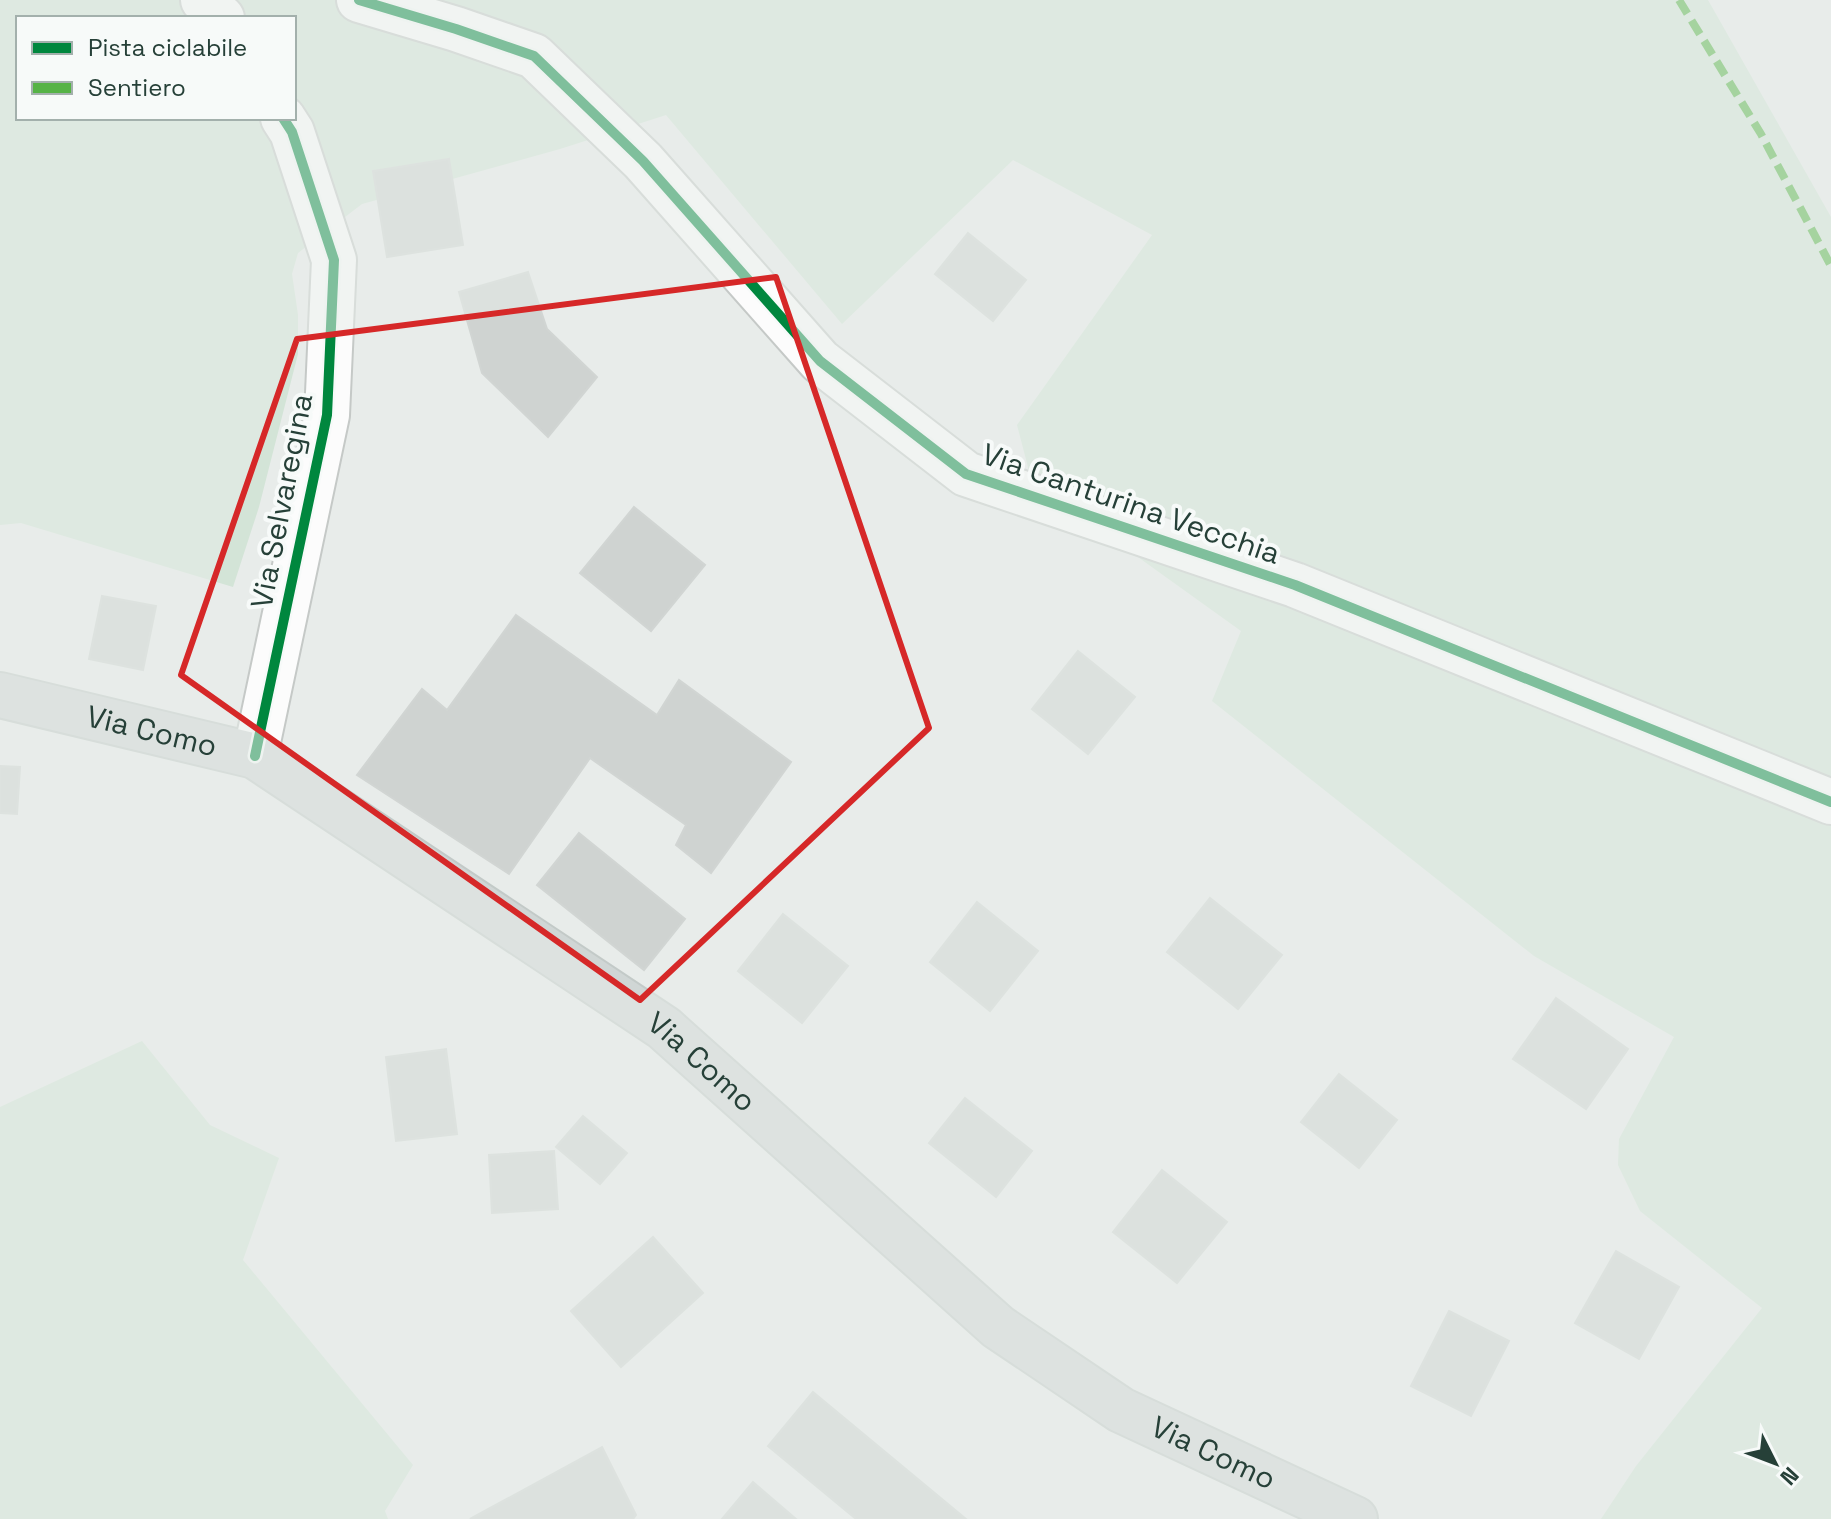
<svg xmlns="http://www.w3.org/2000/svg" width="1831" height="1519" font-family="'Space Grotesk',sans-serif">
<style>
.green{fill:#d3e4d7;fill-rule:evenodd}
.building{fill:#cfd3d1;stroke:#d1d5d3;stroke-width:2}
.lines{fill:none;stroke-linecap:round;stroke-linejoin:round}
.minor-casing{stroke:#c5c9c7;stroke-width:48}
.major-casing{stroke:#c3cac8;stroke-width:48}
.minor{stroke:#fcfcfc;stroke-width:44}
.major{stroke:#d0d6d5;stroke-width:44}
.quiet{stroke:#56b346;stroke-width:8;stroke-dasharray:16 8;stroke-linecap:butt}
.cycleway-casing{stroke:#f7faf9;stroke-width:15}
.cycleway{stroke:#00873e;stroke-width:10}
.marked{fill:none;stroke:#d62828;stroke-width:6;stroke-linejoin:round}
.labels{text-anchor:middle;stroke-width:8;stroke-linejoin:round;paint-order:stroke}
.street-label{font-size:30px;fill:#264038;stroke:#f7faf9}
</style>
<rect width="100%" height="100%" fill="#e8ecea"/>
<!-- green -->
<path class="green" d="M0,0H1708L1831,217V1519H1601L1636,1466L1762,1308L1640,1211L1618,1165L1619,1139L1674,1037L1534,956L1212,701L1241,631L1110,537L1034,490L1017,425L1152,235L1013,160L842,324L666,115L560,149L362,204L298,253L292,274L298,315V354L259,507L233,587L21,523L0,525ZM18,18H294V118H18Z
M142,1041L210,1125L279,1158L243,1260L413,1465L385,1511L388,1519H0V1107Z"/>
<!-- building -->
<path class="building" d="M449,159L463,245L387,257L373,171Z
M968,233L1026,280L993,321L935,274Z
M528,272L547,329L597,377L548,437L482,373L459,292Z
M634,507L705,565L651,631L580,573Z
M102,596L156,606L143,670L89,659Z
M516,615L657,715L679,680L791,762L711,873L676,845L686,825L590,758L509,874L357,775L422,689L447,710Z
M1078,651L1135,697L1088,754L1032,709Z
M0,766L20,767L17,814L0,813Z
M579,833L685,919L644,970L537,885Z
M1210,898L1282,955L1238,1009L1167,952Z
M977,902L1038,951L990,1011L930,962Z
M783,914L848,966L802,1023L738,971Z
M1556,998L1628,1049L1586,1109L1513,1059Z
M446,1049L457,1134L396,1141L386,1057Z
M1339,1074L1397,1120L1359,1168L1301,1122Z
M965,1098L1032,1151L996,1197L929,1143Z
M583,1116L627,1153L600,1184L556,1147Z
M554,1151L558,1209L492,1213L489,1155Z
M1162,1170L1227,1222L1177,1283L1113,1232Z
M653,1237L703,1293L621,1367L571,1311Z
M1616,1251L1679,1287L1639,1359L1575,1323Z
M1449,1311L1509,1341L1471,1416L1411,1386Z
M813,1392L966,1519H856L768,1446Z
M602,1447L636,1515L633,1519H470Z
M753,1482L796,1519H722Z"/>
<g class="lines">
<defs>
<path id="minor" d="M203,0L222,18
M359,0L456,29L534,56L643,161L820,361L966,474L1295,585L1831,802
M255,756L327,415L334,260L292,132L283,118"/>
<g id="major">
<path id="s1" d="M0,695L255,756L664,1028L998,1327L1121,1410L1355,1519"/>
</g>
</defs>
<!-- minor casing -->
<use href="#minor" class="minor-casing"/>
<!-- major casing -->
<use href="#major" class="major-casing"/>
<!-- minor -->
<use href="#minor" class="minor"/>
<!-- major -->
<use href="#major" class="major"/>
<!-- quiet -->
<path class="quiet" d="M1679,0L1761,134L1831,266"/>
<defs>
<path id="cycleway" d="M359,0L456,29L534,56L643,161L820,361L966,474L1295,585L1831,802
M255,756L327,415L334,260L292,132L283,118"/>
</defs>
<!-- cycleway casing -->
<use href="#cycleway" class="cycleway-casing"/>
<!-- cycleway -->
<use href="#cycleway" class="cycleway"/>
</g>
<!-- marked area -->
<path d="M0 0H1831V1519H0ZM776,277L929,728L640,1000L181,675L297,339Z" fill="#e8ecea" fill-opacity=".55" fill-rule="evenodd"/>
<path class="marked" d="M776,277L929,728L640,1000L181,675L297,339Z"/>
<g class="labels">
<!-- street labels -->
<g class="street-label">
<text transform="translate(282 501) rotate(-79)" y="10">Via Selvaregina</text>
<text transform="translate(1131 504) rotate(19)" y="10">Via Canturina Vecchia</text>
<text dy="10" stroke="none"><textPath href="#s1" startOffset="156">Via Como</textPath></text>
<text dy="10" stroke="none"><textPath href="#s1" startOffset="804">Via Como</textPath></text>
<text dy="10" stroke="none"><textPath href="#s1" startOffset="1452">Via Como</textPath></text>
</g>
</g>
<!-- legend -->
<rect x="16" y="16" width="280" height="104" fill="#f7faf9" stroke="#a3b0ac" stroke-width="2"/>
<rect x="32" y="42" width="40" height="12" fill="#00873e" stroke="#a3b0ac" stroke-width="2"/>
<text x="88" y="56" font-size="24" fill="#264038">Pista ciclabile</text>
<rect x="32" y="82" width="40" height="12" fill="#56b346" stroke="#a3b0ac" stroke-width="2"/>
<text x="88" y="96" font-size="24" fill="#264038">Sentiero</text>
<!-- north arrow -->
<g transform="translate(1775 1463) rotate(132)" stroke="#f7faf9" stroke-width="6" paint-order="stroke">
<path d="M0-6L14 30L0 20L-14 30Z" fill="#264038"/>
<text y="-12" font-size="22" font-weight="bold" text-anchor="middle" fill="#264038">N</text>
</g>
</svg>
